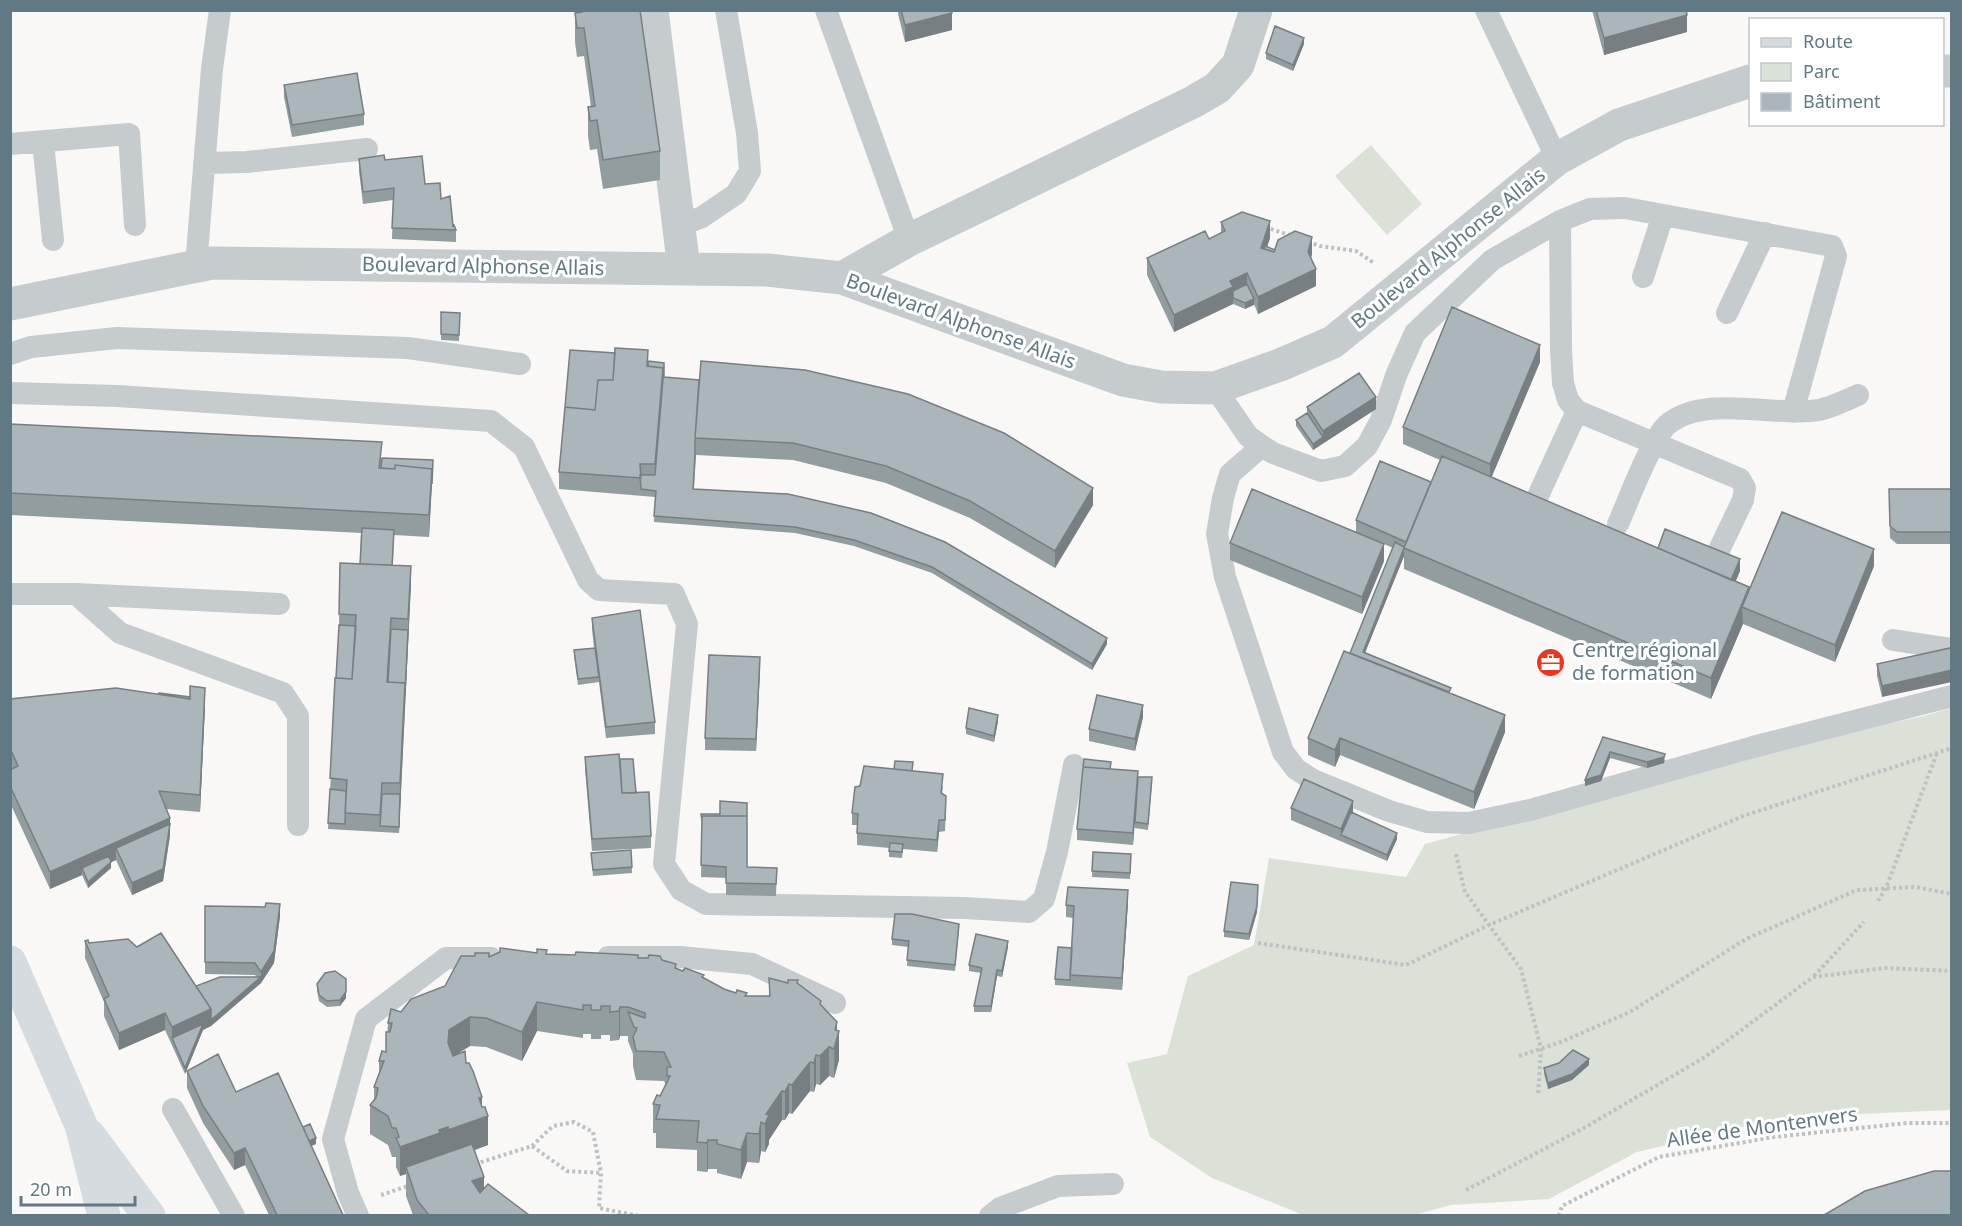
<svg xmlns="http://www.w3.org/2000/svg" width="1962" height="1226" font-family="'Noto Sans',sans-serif">
<style>
.green{fill:#dbe1d7}
.lines{fill:none;stroke-linecap:round;stroke-linejoin:round}
.path{stroke:#bdc1c3;stroke-width:4;stroke-dasharray:3 3;stroke-linecap:butt}
.lane{stroke:#c6cbce;stroke-width:22}
.street{stroke:#c6cbce;stroke-width:33}
.secondary{stroke:#d5dbde;stroke-width:33}
.wall{fill:#929da0}
.shaded-wall{fill:#777f82}
.building{fill:#aab6ba;stroke:#777f82;stroke-width:1.5}
.labels{text-anchor:middle;stroke-width:6;stroke-linejoin:round;paint-order:stroke}
.street-label{font-size:20px;fill:#617983;stroke:#fff}
.poi-label{font-size:20px;fill:#617983;stroke:#fff;text-anchor:start}
</style>
<rect width="100%" height="100%" fill="#f9f8f6"/>
<!-- green -->
<path class="green" d="M1371,145L1422,204L1387,235L1335,176Z
M1951,708V1110L1839,1115L1769,1121L1637,1152L1549,1199L1451,1205L1414,1215H1303L1212,1178L1150,1137L1127,1063L1167,1054L1188,976L1254,945L1269,858L1406,877L1425,844L1759,752L1924,716Z"/>
<g class="lines">
<!-- path -->
<path class="path" d="M1265,227L1292,236
M1308,242L1320,246L1356,251L1374,263
M1456,854L1465,892L1521,969L1541,1049L1538,1096
M1878,901L1886,888L1937,753
M1258,943L1406,965L1489,925L1743,816L1952,748
M1814,976L1864,922
M1519,1056L1561,1042L1630,1012L1746,939L1857,890L1916,887L1952,894
M532,1146L553,1126L574,1122L593,1132L601,1173L599,1208L639,1216
M475,1164L532,1146L567,1171L601,1173
M1466,1190L1584,1128L1705,1057L1813,977L1885,968L1952,971
M381,1195L408,1186
M1559,1216L1562,1206L1659,1157L1774,1137L1907,1123H1952"/>
<!-- lane -->
<path class="lane" d="M826,10L909,240
M1486,10L1557,159
M43,142L53,240
M10,144L129,134L135,225
M204,163L247,162L367,149
M1560,221L1561,350L1563,383L1568,400L1577,411L1740,479L1745,488L1743,500L1720,548
M679,226L702,217L736,194L750,171L747,133L726,10
M196,266L212,69L220,10
M1643,277L1663,215
M1727,313L1765,233
M10,354L31,347L117,338L408,348L520,364
M1215,388L1248,436L1262,446L1273,453L1321,471L1345,466L1367,446L1381,420L1397,373L1415,333L1492,260L1560,221L1590,209L1625,208L1832,246L1836,256L1793,412
M10,393L118,396L491,421L524,447L588,580L599,590L674,594L687,624L664,864L681,890L706,904L965,908L1029,912L1044,899L1057,852L1074,765
M1262,446L1230,474L1223,498L1217,534L1225,577L1283,752L1296,769L1313,780L1389,811L1427,822L1469,823L1530,810L1753,747L1952,696
M1537,498L1577,411
M1618,524C1628,502 1651,439 1667,425C1702,395 1768,415 1810,411C1827,410 1842,402 1858,395
M10,594H76L120,633L283,693L298,716V825
M76,594L279,604
M1893,640L1952,649
M608,957H680L752,964L835,1003
M173,1109L234,1216
M358,1216L348,1193L333,1139L366,1019L446,958H491
M990,1216L1000,1208L1058,1186L1113,1184"/>
<!-- street -->
<path class="street" d="M652,10L684,269
M1942,71H1952
M842,278L909,240L1193,102L1217,88L1238,65L1256,10
M10,304L212,263L767,270L842,278L1123,380L1161,387L1215,388L1280,365L1333,342L1557,159L1619,125L1750,81"/>
<!-- secondary -->
<path class="secondary" d="M10,962L81,1125L104,1216
M89,1135L149,1216"/>
</g>
<!-- wall -->
<path class="wall" d="M578,10H640L660,151V180L603,189L597,149L590,150L588,136V107H591L584,56L577,57L575,42V13H578Z
M898,10H952V30L905,42L898,14Z
M1592,10H1686L1687,32L1604,55Z
M1304,44L1293,71L1266,59V53Z
M284,85L364,114V125L292,137L284,97Z
M359,159L385,160L425,184L441,199L453,226L456,230V242L392,239L393,200L363,204L359,171Z
M1221,222L1270,238L1267,247L1275,250L1312,254L1311,258L1316,286L1258,314L1254,304L1245,309L1233,304L1174,332L1147,275V258L1209,239L1221,233Z
M460,313L459,341L441,340V334Z
M648,361L664,377L1093,505L1055,568L970,518L886,483L793,460L696,455L694,489L788,494L1107,644L1092,670L932,573L854,546L795,533L654,522L655,497L559,489V472Z
M1540,362L1491,478L1658,548L1740,571L1735,581L1749,591L1874,566L1835,662L1743,624L1711,699L1404,569V556L1365,652L1451,693L1505,732L1474,809L1340,755L1335,767L1308,755V738L1350,653L1393,548L1384,544V561L1362,614L1230,560V543L1356,532V520L1431,482L1440,460L1403,444V427Z
M1307,407L1376,409L1313,450L1296,426V420L1307,413Z
M10,424L382,458L433,460L429,537L394,535L393,565L411,583L399,833L328,829L339,625L340,563L360,564L361,533L10,515Z
M1952,489V544H1897L1890,538L1889,501Z
M592,618L655,722V734L606,738L599,682L578,685L574,656V650L594,648L592,629Z
M1952,655L1882,697L1877,676V664Z
M760,669L756,751L705,750V738Z
M10,699L205,705L200,812L166,809L170,835L163,881L132,895L116,860L111,862V868L88,888L82,875L50,889L10,803V770L12,769L10,765Z
M1143,717L1135,751L1089,741V729Z
M998,721L994,742L966,734V728Z
M1603,737L1665,760L1664,763L1647,768L1610,758L1601,781L1585,786Z
M585,757L620,759L636,793L651,836V848L592,851L585,769Z
M1111,769L1138,777L1152,783L1148,830L1135,828V817L1133,845L1077,840V829Z
M860,786H943L942,794L946,808L945,831L939,832L937,852L903,849L902,858L889,857V848L857,845V825H852V813Z
M1291,808L1353,813L1397,839L1387,861L1291,820Z
M702,825L747,867L777,868L776,896L726,895V878L701,877Z
M1093,852L1131,854L1130,879L1092,877Z
M591,853L632,867V873L593,876Z
M1258,891L1257,912L1249,940L1224,937V931Z
M1128,902L1122,990L1055,985V979L1072,948L1074,918L1066,917V905Z
M205,906L280,916L274,963L261,983L211,1026L203,1030L185,1074L165,1030L119,1050L104,1016V1002L85,958V941L89,943L137,947L196,986L257,977L255,975L205,974Z
M959,930L955,971L907,966L908,947L892,945V939Z
M1008,947L1002,977L997,976L991,1012H974V1006L981,973L969,971V965Z
M547,954L638,958L662,960L676,969L704,978L724,989L747,996H769V978L788,983L798,984L821,1005L837,1030L839,1060L834,1078L829,1076L820,1085L816,1084L814,1092L810,1091L792,1114L789,1113L785,1120H782L769,1140V1144L765,1152L761,1151L759,1163L747,1162L741,1179L717,1173V1169H708L707,1172L697,1171V1150L656,1148V1133H653V1104L660,1096L666,1085L664,1081L636,1080L633,1066V1054L628,1041V1036H620L619,1040L610,1041V1035H601V1039H591V1034H583V1038L537,1031L522,1061L486,1047L470,1046L455,1055L466,1063L482,1107L488,1145L475,1150L484,1189L529,1215H413L406,1196V1174L400,1176L396,1167V1157H392L388,1145L370,1134V1105L374,1100V1087L379,1073V1061L386,1052L388,1023L401,1012L445,986L489,957Z
M317,984L346,998L340,1006L327,1007L319,1001L317,990Z
M1589,1065L1572,1080L1548,1089L1544,1074V1068Z
M187,1071L236,1092L303,1127L316,1144L311,1146L343,1215H269L245,1165L234,1170L203,1123L187,1088Z"/>
<!-- shaded-wall -->
<path class="shaded-wall" d="M952,13V30L905,42V25Z
M1687,15V32L1604,55V38Z
M1304,38V44L1293,71V65Z
M1270,221V238L1263,259L1261,248Z
M1312,237V254L1308,269V252Z
M1316,269V286L1258,314V297Z
M1247,273V290L1233,297V304L1174,332V315L1230,281Z
M1254,299V305L1245,309V303Z
M1540,345V362L1490,481V464Z
M1376,397V409L1313,450V444L1323,437V431Z
M433,466L429,537V515L432,469Z
M1093,488V505L1055,568V551Z
M1384,544V561L1362,614V597Z
M1874,549V566L1835,662V645Z
M1404,550V556L1363,658V652Z
M1740,559V571L1728,600V588Z
M411,566V583L399,833L400,783L408,630Z
M1749,587V609L1742,607L1743,624L1711,699V678Z
M1107,638V644L1092,670V664Z
M760,657V669L756,751V739Z
M1952,670V682L1882,697V686Z
M205,688V705L200,812V795Z
M1143,705V717L1135,751V739Z
M998,715V721L994,742V736Z
M1505,715V732L1474,809V792Z
M1340,738V755L1335,767V750Z
M1610,752V758L1601,781L1585,786V780Z
M1665,754L1664,763L1647,768V762Z
M1138,771V783L1133,845V833Z
M1353,801V813L1341,835V829Z
M170,818V835L163,881L132,895V883L116,848V860L84,874L82,868V875L50,889V872Z
M939,820V832L937,852V840Z
M1397,833V839L1387,861V855Z
M111,862V868L88,888V882Z
M1258,885L1257,912L1249,940V934Z
M1128,890V902L1122,990V978Z
M280,904V916L274,963L261,983V972Z
M1008,941V947L1002,977V971Z
M997,970V976L991,1012V1006Z
M261,977V983L211,1026L203,1030L185,1074V1068L172,1038V1027Z
M346,992V998L340,1006V1000Z
M537,1002V1031L522,1061V1032Z
M620,1007V1036L619,1040V1011Z
M165,1013V1030L119,1050V1033Z
M470,1017V1046L449,1059L448,1043L449,1030Z
M837,1022V1036L839,1031V1060L834,1078L835,1030Z
M829,1047V1076L820,1085V1056Z
M816,1055V1084L814,1092V1063Z
M1589,1059V1065L1572,1080L1548,1089V1083Z
M810,1062V1091L792,1114V1085Z
M789,1084V1113L785,1120V1092Z
M782,1091V1120L769,1140V1144L765,1152V1124L766,1114Z
M482,1097V1118L488,1116V1145L448,1159V1130L479,1098Z
M761,1122V1151L759,1163V1134Z
M448,1127V1156L406,1167V1174L400,1176V1147L439,1130Z
M747,1133V1162L741,1179V1150Z
M316,1138V1144L304,1149V1143Z
M708,1140V1169L707,1172V1143Z
M245,1148V1165L234,1170V1153Z
M484,1177V1206L472,1181Z"/>
<!-- building -->
<path class="building" d="M582,10H640L660,151L603,160L597,120L590,121L588,107L595,106L584,28H577L575,13L582,12Z
M901,10H952V13L905,25Z
M1596,10H1686L1687,15L1604,38Z
M1275,26L1304,38L1293,65L1266,53Z
M357,73L364,114L292,125L284,85Z
M384,155L385,160L422,156L425,184L440,183L441,199L450,196L453,226L454,225L456,230L392,228L394,188L363,192L359,159Z
M1242,212L1270,221L1261,248L1274,252L1278,240L1295,231L1312,237L1308,252L1316,269L1258,297L1247,273L1230,281L1233,287L1174,315L1147,258L1205,231L1209,239L1225,231L1221,222Z
M1265,246L1275,250L1274,252L1264,249Z
M1247,284L1254,299L1245,303L1233,298V291Z
M1452,307L1540,345L1490,464L1403,427Z
M441,312L460,313L459,335L441,334Z
M615,348L648,350L647,366L663,368L655,464H640L641,478L559,472L565,407L595,410L598,380H613Z
M570,350L615,353L613,380H598L595,410L565,407Z
M648,361L664,363V377L699,380L695,438V455L693,489L788,494L871,513L945,542L1107,638L1092,664L932,567L854,540L795,527L654,516L656,491L641,489L640,475H655L663,379V368L648,366Z
M701,361L805,370L908,394L1004,433L1093,488L1055,551L970,501L886,466L793,443L695,438Z
M1359,373L1376,397L1323,431L1307,407Z
M1307,413L1323,437L1313,444L1296,420Z
M10,424L382,442L379,468L395,469V465L432,469L429,515L10,493Z
M1442,456L1749,587L1711,678L1404,548Z
M382,458L433,460L432,484V469L395,465V469L381,468Z
M1380,461L1431,482L1406,542L1356,520Z
M1252,489L1384,544L1362,597L1230,543Z
M1889,489H1952V532H1897L1890,526Z
M1782,512L1874,549L1835,645L1742,607Z
M362,528L394,530L392,565L360,564Z
M1665,529L1740,559L1731,580L1658,548Z
M1395,542L1404,547V548L1363,652L1451,688L1449,692L1350,653Z
M340,563L411,566L408,619L391,618L387,682L405,683L400,783H382L380,815L345,813L347,780L330,778L335,678L352,679L356,615L339,614Z
M640,610L655,722L606,727L592,618Z
M339,625L356,626L352,679L336,678Z
M391,629L408,630L405,694V683L388,682Z
M595,648L599,677L578,679L574,650Z
M1950,648L1952,655V670L1882,686L1877,664Z
M1344,651L1505,715L1474,792L1340,738L1335,750L1308,738Z
M709,655L760,657L756,739L705,738Z
M190,686L205,688L200,795L159,791L170,818L50,872L10,786V770L18,766L10,748V699L116,688L190,699Z
M159,693L190,697V699L158,694Z
M1097,695L1143,705L1135,739L1089,729Z
M969,708L998,715L994,736L966,728Z
M1603,737L1665,754L1664,757L1647,762L1610,752L1601,775L1585,780Z
M619,754L622,793L649,792L651,836L592,839L585,757Z
M620,759H633L636,793H622Z
M1084,759L1111,762L1110,769L1083,767Z
M895,761L913,762L912,771L894,769Z
M864,766L943,774L941,793L946,796L945,820H939L937,840L857,833L858,814L852,813L855,787L860,786Z
M1083,767L1138,771L1133,833L1077,829Z
M1138,777H1152L1148,824L1135,822Z
M1304,779L1353,801L1341,829L1291,808Z
M330,789L346,791L345,824L328,823Z
M382,794H400L399,827L380,826Z
M720,801L747,803V821V816H702V821L701,814H720Z
M1351,812L1397,833L1387,855L1341,835Z
M702,816H747V867L777,868L776,884L726,883V867L701,865Z
M170,824L163,869L132,883L116,848Z
M890,843L903,844L902,852L889,851Z
M631,850L632,867L593,870L591,853Z
M1093,852L1131,854L1130,873L1092,871Z
M109,856L111,862L88,882L82,868Z
M1231,882L1258,885L1257,906L1249,934L1224,931Z
M1068,887L1128,890L1122,978L1070,975L1074,906L1066,905Z
M266,903L280,904L274,951L261,972L255,963L205,962V906L265,907Z
M895,914H912L959,924L955,965L907,960L909,941L892,939Z
M161,933L211,1009L172,1027L165,1013L119,1033L104,999L109,996L85,941L88,940L89,943L128,939L137,947Z
M976,934L1008,941L1002,971L997,970L991,1006H974L982,968L969,965Z
M1058,947L1072,948L1070,980L1055,979Z
M500,948L537,953V949L547,950L546,954L575,955L576,952L638,955V958H648L649,955L660,956L662,960L676,964L675,968L683,971L685,968L704,975L702,977L724,989L736,993L737,990L747,993L745,996H770L769,978L788,983V980H798L797,983L821,1001L820,1004L837,1022L835,1030L839,1031L834,1049L829,1047L820,1056L816,1055L814,1063L810,1062L792,1085L789,1084L785,1092L782,1091L766,1114L769,1115L765,1124L761,1122L759,1134L747,1133L741,1150L717,1144V1140H708L707,1143L697,1142L699,1121L656,1119L660,1105L653,1104L657,1095L660,1096L670,1076H667V1067H671L664,1052L636,1051L633,1037L637,1028L634,1027L628,1012L645,1018V1013L628,1007H620L619,1011L610,1012V1006H601V1010H591V1005H583V1010L537,1002L522,1032L486,1018L470,1017L449,1030L448,1043L453,1056L465,1051L466,1063H469L473,1071L482,1097L479,1098L482,1107H485L488,1116L448,1130V1127L439,1130L440,1133L400,1147L396,1138L399,1137L396,1128H392L388,1116L370,1105L376,1098L378,1088L374,1087L384,1061H379L382,1051L386,1052V1032H390L392,1023H388L391,1009L401,1012L411,999L445,986L461,956H475V953H489V957L500,952Z
M335,971L346,979V992L340,1000L327,1001L319,995L317,984L325,973Z
M220,977H261L211,1020V1009L196,986Z
M203,1024L200,1031L185,1068L172,1038Z
M1573,1050L1589,1059L1572,1074L1548,1083L1544,1068L1559,1063Z
M218,1054L236,1092L278,1073L343,1215H277L245,1148L234,1153L203,1106L187,1071Z
M310,1124L316,1138L309,1141L303,1127Z
M472,1144L484,1177L472,1181L480,1193L488,1184L529,1215H429L417,1200L406,1167Z
M1934,1171H1952V1215H1824L1865,1191Z"/>
<!-- icons -->
<defs>
<symbol id="office-disc" viewBox="-11 -11 22 22"><circle r="9.5" fill="#f1341e" stroke="#fff"/><path d="M-6-3h4V-5.5h4V-3h4V5H-6ZM-1-4.5V-3h2v-1.5ZM-6 0V1H6V0Z" fill="#fff"/></symbol>
</defs>
<g fill-rule="evenodd">
<use href="#office-disc" x="1534" y="646" width="33" height="33"/>
</g>
<g class="labels">
<!-- street labels -->
<g class="street-label">
<text transform="translate(1448 248) rotate(-39)" y="7">Boulevard Alphonse Allais</text>
<text transform="translate(483 266) rotate(1)" y="7">Boulevard Alphonse Allais</text>
<text transform="translate(961 321) rotate(20)" y="7">Boulevard Alphonse Allais</text>
<text transform="translate(1762 1127) rotate(-8)" y="7">Allée de Montenvers</text>
</g>
<!-- poi labels -->
<g class="poi-label">
<text x="1572" y="657">Centre régional<tspan x="1572" dy="23">de formation</tspan></text>
</g>
</g>
<!-- border -->
<rect width="1962" height="1226" fill="none" stroke="#617983" stroke-width="24"/>
<!-- legend -->
<rect x="1749" y="18" width="195" height="108" fill="#ffffff" stroke="#c0c9cd" stroke-width="1.5"/>
<rect x="1761" y="38" width="30" height="9" fill="#d5dbde" stroke="#c0c9cd" stroke-width="1.5"/>
<text x="1803" y="48" font-size="18" fill="#617983">Route</text>
<rect x="1761" y="63" width="30" height="18" fill="#dbe1d7" stroke="#c0c9cd" stroke-width="1.5"/>
<text x="1803" y="78" font-size="18" fill="#617983">Parc</text>
<rect x="1761" y="93" width="30" height="18" fill="#aab6ba" stroke="#c0c9cd" stroke-width="1.5"/>
<text x="1803" y="108" font-size="18" fill="#617983">Bâtiment</text>
<!-- scale -->
<path d="M21 1196v9h114v-9" fill="none" stroke="#617983" stroke-width="3"/>
<text x="30" y="1196" font-size="18" fill="#617983" stroke="#ffffff" stroke-width="4.5" paint-order="stroke">20 m</text>
</svg>
